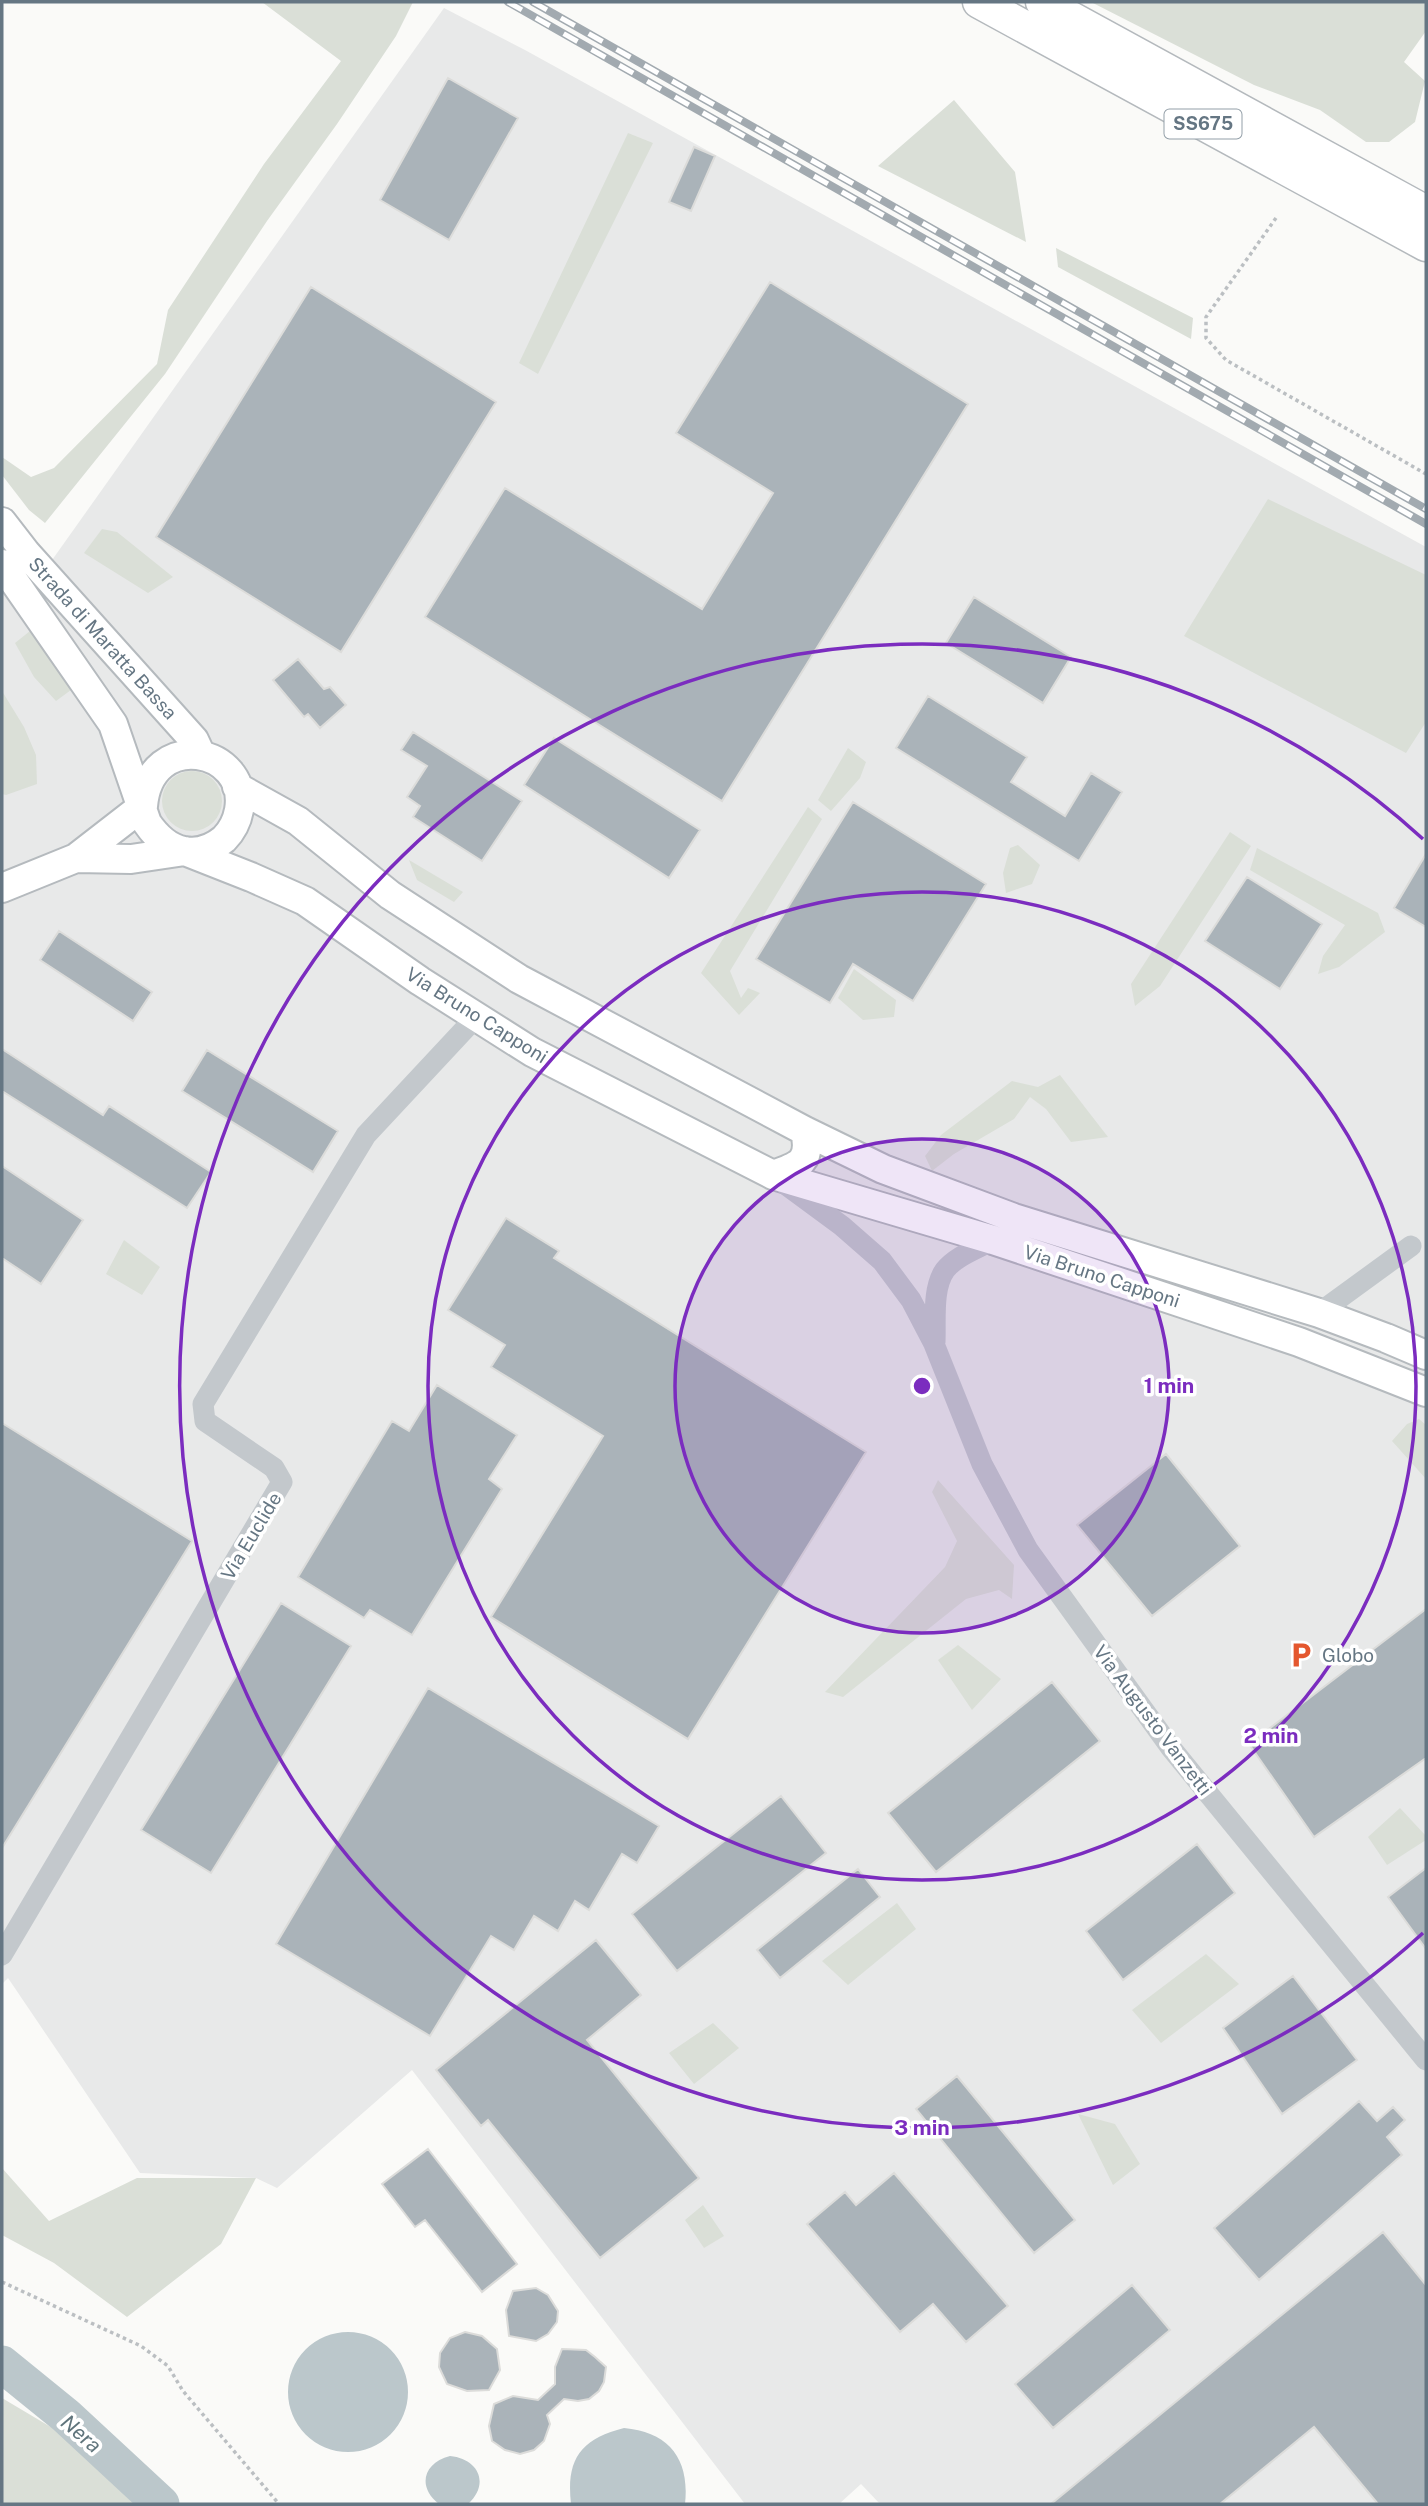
<svg xmlns="http://www.w3.org/2000/svg" width="1428" height="2506" font-family="'Public Sans',sans-serif">
<style>
.built{fill:#e8e9e9}
.green{fill:#dadfd7}
.water{fill:#bbc7cb}
.lines{fill:none;stroke-linecap:round;stroke-linejoin:round}
.river{stroke:#bbc7cb;stroke-width:37}
.building{fill:#aab3b9;stroke:#dcdcda;stroke-width:2}
.major-casing{stroke:#b5babe;stroke-width:32}
.highway-casing{stroke:#b4b9bd;stroke-width:35}
.path{stroke:#bbbfc2;stroke-width:3.5;stroke-dasharray:3.5 3.5;stroke-linecap:butt}
.minor{stroke:#c3c8cc;stroke-width:21}
.major{stroke:#fff;stroke-width:28}
.highway{stroke:#fff;stroke-width:32}
.rail-casing{stroke:#a2aab0;stroke-width:8}
.rail{stroke:#fff;stroke-width:5;stroke-dasharray:16;stroke-linecap:butt}
.ring{fill:none;stroke:#7b2cbf;stroke-width:3.5}
.labels{text-anchor:middle;stroke-width:7;stroke-linejoin:round;paint-order:stroke}
.shield{fill:#fff;stroke:#939fa8;stroke-width:2}
.shield-label{font-size:18px;font-weight:bold;fill:#657683}
.street-label{font-size:19px;fill:#657683;stroke:#fff}
.poi-label{font-size:19px;fill:#657683;stroke:#fff;text-anchor:start}
.water-label{font-size:21px;font-style:italic;fill:#60757c;stroke:#fff}
.centre{fill:#7b2cbf;stroke:#fff;stroke-width:3.5}
.ring-label{font-size:21px;text-anchor:middle;font-weight:bold;fill:#7b2cbf;stroke:#fff;stroke-width:7;stroke-linejoin:round;paint-order:stroke}
</style>
<rect width="100%" height="100%" fill="#fafaf8"/>
<!-- built -->
<path class="built" d="M444,8L525,50L1426,547V2504H880L861,2484L839,2504H745L412,2070L277,2188L256,2178L140,2173L8,1978L2,1984V588L18,608Z"/>
<!-- green -->
<path class="green" d="M262,2H413L396,36L337,124L267,221L165,374L45,523L29,510L2,475V457L31,477L54,468L157,364L168,310L264,164L341,61Z
M1091,2H1426V31L1404,62L1425,81L1415,122L1389,142H1366L1320,110L1254,85Z
M954,100L1015,172L1026,242L878,166Z
M628,133L653,143L538,374L519,363Z
M1056,248L1193,318L1191,339L1058,267Z
M1268,499L1426,575V722L1406,753L1184,636Z
M102,529L117,532L173,577L148,593L84,553Z
M30,631L71,690L56,701L34,677L15,643Z
M2,691L24,727L36,755L37,784L6,795L2,794Z
M848,748L866,762L860,778L831,811L818,800Z
M162 801a30 30 0 1 1 60 0a30 30 0 1 1-60 0Z
M808,807L822,819L730,971L741,998L748,988L760,993L739,1015L701,973Z
M1230,832L1251,846L1160,986L1135,1006L1131,984Z
M1018,845L1040,865L1032,884L1006,893L1003,873L1010,848Z
M1257,848L1378,913L1385,932L1339,967L1318,974L1323,956L1345,925L1250,870Z
M409,860L463,892L454,902L417,880Z
M854,969L896,1000L894,1017L863,1020L838,998Z
M1060,1075L1108,1137L1071,1142L1046,1109L1030,1097L1014,1119L954,1154L932,1171L925,1156L941,1135L1012,1081L1038,1087Z
M124,1240L160,1267L142,1295L106,1274Z
M1419,1419L1426,1425V1479L1392,1441L1407,1424Z
M938,1480L1014,1565L1012,1599L999,1590L966,1599L843,1697L825,1692L945,1567L957,1541L932,1492Z
M958,1645L1001,1679L972,1710L938,1660Z
M1400,1808L1426,1836V1840L1387,1865L1368,1837Z
M897,1903L916,1929L848,1985L822,1961Z
M1206,1954L1239,1984L1161,2043L1132,2010Z
M713,2023L739,2048L694,2084L669,2053Z
M1078,2114L1115,2124L1140,2164L1113,2185Z
M2,2168L49,2221L137,2178H256L221,2244L127,2317L54,2263L2,2235Z
M703,2205L724,2236L704,2248L685,2220Z
M2,2398L76,2442L135,2504H2Z"/>
<!-- water -->
<path class="water" d="M288 2392a60 60 0 1 1 120 0a60 60 0 1 1-120 0Z
M624,2428C669,2432 690,2459 685,2504H571C566,2460 580,2439 624,2428Z
M450,2456C479,2459 490,2484 468,2504H439C417,2487 423,2463 450,2456Z"/>
<g class="lines">
<!-- river -->
<path class="river" d="M2,2364L66,2416L161,2504"/>
</g>
<!-- building -->
<path class="building" d="M448,78L518,118L449,240L380,200Z
M694,147L715,156L691,211L669,202Z
M770,282L968,404L722,801L425,617L505,488L702,609L773,493L676,433Z
M311,287L496,402L341,652L156,537Z
M974,597L1071,657L1043,703L946,643Z
M298,659L324,689L330,687L346,705L320,728L308,714L304,717L273,680Z
M928,696L1027,757L1011,782L1065,816L1091,773L1122,792L1079,861L896,748Z
M413,732L522,801L482,861L413,817L420,806L407,797L427,766L401,750Z
M554,738L700,830L669,878L524,785Z
M853,802L986,884L913,1001L853,964L830,1003L756,959Z
M1426,854V927L1394,908Z
M1247,877L1322,924L1280,989L1205,941Z
M59,931L152,992L133,1021L40,960Z
M2,1049L103,1115L109,1106L211,1172L187,1208L2,1091Z
M207,1050L338,1131L313,1172L182,1091Z
M2,1166L83,1220L41,1284L2,1258Z
M506,1218L559,1251L554,1258L866,1452L688,1739L491,1617L603,1436L491,1367L505,1345L448,1310Z
M437,1385L517,1435L489,1479L502,1489L412,1635L370,1610L364,1618L298,1577L392,1421L409,1431Z
M2,1423L192,1541L2,1848Z
M1166,1454L1240,1546L1152,1616L1077,1525Z
M281,1603L351,1646L211,1873L141,1830Z
M1426,1609V1758L1314,1837L1249,1744Z
M1052,1682L1100,1741L936,1872L888,1813Z
M428,1688L659,1826L637,1863L622,1854L589,1910L575,1901L558,1931L534,1916L514,1950L491,1936L430,2036L276,1944Z
M781,1796L826,1853L677,1971L632,1914Z
M1197,1844L1235,1893L1123,1980L1086,1931Z
M1426,1868V1949L1388,1897Z
M858,1869L880,1897L780,1978L757,1950Z
M596,1940L641,1995L587,2040L699,2178L600,2258L488,2120L481,2126L436,2070Z
M1293,1976L1357,2060L1282,2114L1223,2028Z
M957,2076L1075,2220L1034,2253L916,2109Z
M1359,2101L1377,2121L1393,2107L1405,2120L1387,2137L1402,2155L1259,2280L1214,2228Z
M428,2149L517,2264L482,2292L425,2220L415,2227L382,2184Z
M894,2173L1008,2306L966,2342L933,2304L900,2332L807,2224L845,2192L856,2205Z
M1383,2232L1426,2285V2504H1378L1314,2427L1220,2504H1051Z
M1132,2285L1170,2330L1053,2428L1015,2384Z
M536,2288L548,2295L558,2311L557,2322L548,2334L536,2341L509,2336L506,2310L513,2291Z
M465,2332L482,2336L497,2349L500,2370L489,2390L467,2391L447,2384L439,2367L440,2353L450,2338Z
M562,2349L586,2350L595,2357L606,2367L604,2382L599,2391L589,2399L578,2401L564,2399L547,2415L550,2424L544,2441L534,2450L520,2454L505,2450L492,2441L489,2426L494,2404L513,2396L538,2400L555,2384V2367Z"/>
<g class="lines">
<defs>
<path id="major" d="M2,522L26,553L194,740L201,755
M2,564L113,724L147,823C156,836 167,848 184,851C199,854 213,848 224,839C232,831 237,821 239,810C250,748 150,727 143,806
M237,787L298,821L390,895L519,979L805,1131L883,1169L1014,1218L1319,1313L1386,1338L1426,1355
M76,858L131,859L185,851L251,877L305,901L420,981L532,1052L773,1175L993,1240L1299,1342L1426,1392
M2,888L76,858L143,806
M773,1175C799,1166 812,1162 805,1131"/>
<path id="highway" d="M979,2L1426,245
M1042,2L1426,212"/>
</defs>
<!-- major casing -->
<use href="#major" class="major-casing"/>
<!-- highway casing -->
<use href="#highway" class="highway-casing"/>
<!-- path -->
<path class="path" d="M1276,218L1206,317V338L1226,360L1426,474
M2,2282L141,2346L168,2366L183,2391L279,2504"/>
<!-- minor -->
<path class="minor" d="M785,1184L842,1226L882,1261L911,1300L934,1344L982,1464L1028,1550L1171,1748L1426,2060
M1319,1313L1411,1246
M935,1342C936,1321 932,1288 945,1270C956,1256 977,1249 993,1240
M2,1955L282,1482L274,1468L205,1421L203,1404L366,1135L476,1017"/>
<!-- major -->
<use href="#major" class="major"/>
<!-- highway -->
<use href="#highway" class="highway"/>
<defs>
<path id="rail" d="M508,2L1426,524
M533,2L1426,509"/>
</defs>
<!-- rail casing -->
<use href="#rail" class="rail-casing"/>
<!-- rail -->
<use href="#rail" class="rail"/>
</g>
<!-- distance rings -->
<circle cx="922" cy="1386" r="247" fill="#7b2cbf" fill-opacity=".12"/>
<g class="ring">
<circle cx="922" cy="1386" r="247"/>
<circle cx="922" cy="1386" r="494"/>
<path d="M1423 1933A742 742 0 1 1 1423 839"/>
</g>
<!-- icons -->
<defs>
<symbol id="parking-bare" viewBox="-9 -9 18 18"><path d="M-3.5-5.5H1a3.5 3.5 0 0 1 0 7H-1V5.5H-3.5ZM-1-3.4V-.6H.8a1.4 1.4 0 0 0 0-2.8Z" fill="#e4572e" stroke="#fff" stroke-width="2.5" paint-order="stroke"/></symbol>
</defs>
<g fill-rule="evenodd">
<use href="#parking-bare" x="1282" y="1636" width="38" height="38"/>
</g>
<g class="labels">
<!-- shield labels -->
<rect class="shield" x="1164.5" y="109.5" width="77" height="29" rx="5"/>
<g class="shield-label">
<text x="1203" y="130">SS675</text>
</g>
<!-- street labels -->
<g class="street-label">
<text transform="translate(103 638) rotate(48)" y="7">Strada di Maratta Bassa</text>
<text transform="translate(477 1015) rotate(32)" y="7">Via Bruno Capponi</text>
<text transform="translate(1102 1276) rotate(18)" y="7">Via Bruno Capponi</text>
<text transform="translate(251 1536) rotate(-59)" y="7">Via Euclide</text>
<text transform="translate(1153 1720) rotate(53)" y="7">Via Augusto Vanzetti</text>
</g>
<!-- poi labels -->
<g class="poi-label">
<text x="1322" y="1662">Globo</text>
</g>
<!-- water labels -->
<g class="water-label">
<text transform="translate(81 2434) rotate(41)" y="7">Nera</text>
</g>
</g>
<circle cx="922" cy="1386" r="10" class="centre"/>
<g class="ring-label">
<text x="1169" y="1393">1 min</text>
<text x="1271" y="1743">2 min</text>
<text x="922" y="2135">3 min</text>
</g>
<!-- border -->
<rect width="1428" height="2506" fill="none" stroke="#657683" stroke-width="7"/>
</svg>
